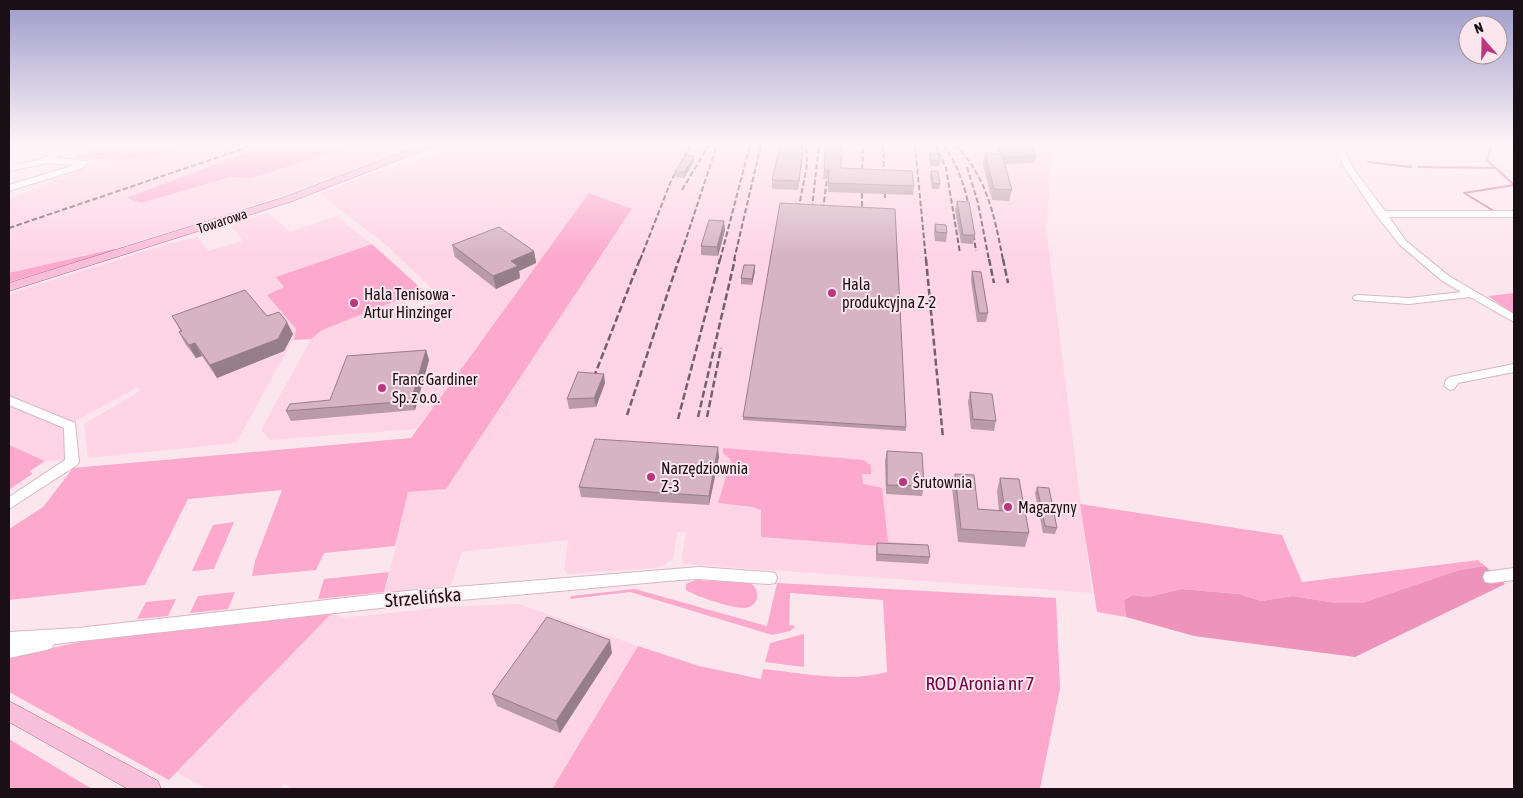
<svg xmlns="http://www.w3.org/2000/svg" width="1523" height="798" font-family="'Asap Condensed',sans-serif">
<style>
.built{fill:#ffd4e5}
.green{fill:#fca9cd}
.forest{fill:#ee94bc}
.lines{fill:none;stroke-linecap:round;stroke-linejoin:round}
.stream{stroke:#cd769d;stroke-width:2}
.minor-casing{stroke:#d8b5c3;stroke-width:2}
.major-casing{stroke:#a86583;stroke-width:1}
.minor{fill:#fff;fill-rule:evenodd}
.major{fill:#f9bed9;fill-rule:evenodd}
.rail-far1{stroke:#716268;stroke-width:2;stroke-dasharray:5.5 2.5;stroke-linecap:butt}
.rail{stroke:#716268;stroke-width:2.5;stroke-dasharray:7 3;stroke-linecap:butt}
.wall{fill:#b89ba7}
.shaded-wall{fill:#967e88}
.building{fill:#d6b4c2;stroke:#967e88}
.poi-dot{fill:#ba377d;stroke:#fce6ee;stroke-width:2}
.labels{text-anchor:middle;stroke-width:4;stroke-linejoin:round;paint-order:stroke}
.far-street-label{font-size:14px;fill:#1a0f14;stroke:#fce6ee}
.poi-label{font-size:16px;fill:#1a0f14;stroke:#fce6ee;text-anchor:start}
.near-street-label{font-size:19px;fill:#1a0f14;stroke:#fce6ee}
.near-park-label{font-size:19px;fill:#710346;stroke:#fce6ee}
</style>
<rect width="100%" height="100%" fill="#fce6ee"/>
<!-- built -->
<path class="built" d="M142,145H416L310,186L202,222L114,249L9,273V199Z
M454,145L475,151L477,145H1053L1046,228L1092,593L683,564L682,555L686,532H677L673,560L668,561L665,565L653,568L568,574L564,570L568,540L462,552L451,585L385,593L408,492L446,489L632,210L589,193L417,429L270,440L261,430L311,339L321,330L401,298L412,311L444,300L385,244L320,194L379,170L386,173Z
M267,213L290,232L336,216L372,244L276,277L285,287L267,295L296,329V335L236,443L88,458L84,424L140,391L138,387L63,428L65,460L45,461L9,445V294L164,245L197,237L208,251L243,241L231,226Z
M519,604L638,646L552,789H293L284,784L280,789H207L177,773L332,613L344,618L444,607Z"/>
<!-- green -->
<path class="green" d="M100,145H142L107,159L72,158L80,154H89Z
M145,145H193L142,158L117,159L129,151Z
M265,145H355L252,178L230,177L141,203L127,198Z
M589,193L632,209L446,489L408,492L395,546L324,553L316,570L252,576L255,561L282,490L188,499L145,585L9,600V529L43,507L73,468L411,438Z
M372,244L423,290L322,330L311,339L294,340L296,329L267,295L284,287L276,277Z
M114,249L115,250L9,282V273Z
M1514,293V314L1488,296Z
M9,445L45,461L30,471L32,474L9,490Z
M723,448L864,460L871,466V474H862L863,484L882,488L888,542L917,544L918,549L761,537V510L753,507L718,503L731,460L723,453Z
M1080,504L1282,535L1302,582L1478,560L1485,566L1459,570L1362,603H1336L1293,596L1261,601L1239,594L1181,589L1148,597L1131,595L1124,600L1126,617L1097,612Z
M234,522L214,569L192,571L213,525Z
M389,572L384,592L318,599L324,579Z
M696,580L750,583C763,591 758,609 742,608C728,607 698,597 686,590V584Z
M777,583L1056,598L1060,688L1040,789H552L638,646L699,666L761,679L763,669C803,673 848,683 887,672L883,600L790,593L789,625L796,626L790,631L772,635L630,592L570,599L571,596L635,589L767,626Z
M235,592L228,609L190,613L198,596Z
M176,599L168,616L137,619L146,602Z
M332,613L169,780L9,692V657L85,641Z
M804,634V667L765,662L770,643Z
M9,739L92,789H9Z"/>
<!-- forest -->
<path class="forest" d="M1485,566L1505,584L1355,657L1194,636L1126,617L1124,600L1132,595L1148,597L1181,589L1239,594L1261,601L1293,596L1336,603H1362L1459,570Z"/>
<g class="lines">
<!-- stream -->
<path class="stream" d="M1492,145L1487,160L1514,185
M1368,162L1411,167
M1418,167L1495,168
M1494,211L1464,193L1514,185"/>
<defs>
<path id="minor" d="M65,145H75L56,158L86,161L87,163L83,168L9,191V185L75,165L48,163L9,171V167L45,158Z
M1334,145H1342L1352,167L1385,211H1514V217H1389L1406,241L1449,276L1514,314V322L1470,297L1409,304L1354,300L1353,298L1354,296L1358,295L1409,298L1461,292L1441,280L1400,245L1377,216L1344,167Z
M1514,364V372L1458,383L1454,389L1450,390L1444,386L1446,380L1450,377Z
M9,396L75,423L79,462L77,465L9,509V497L65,460L64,428L9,405Z
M699,567L769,572L775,573L777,578L775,583L769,584L699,579L678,580L407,605L54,644L52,648L46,650L9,658V632L78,628L407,591Z
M1514,568V580L1491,583L1485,582L1483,577L1485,572Z"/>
<path id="major" d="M422,145H437L290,202L9,291V283L282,198Z
M9,701L158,781L161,789H128L9,722Z"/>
</defs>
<!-- minor casing -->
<use href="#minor" class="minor-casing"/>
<!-- major casing -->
<use href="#major" class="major-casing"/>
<!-- minor -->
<use href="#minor" class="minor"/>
<!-- major -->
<use href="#major" class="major"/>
<!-- rail-far1 -->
<path class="rail-far1" d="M883,145L885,198
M915,145L926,260
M935,145L946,168L960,253
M943,145C967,176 970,213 976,251
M955,145C987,176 995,218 1003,260
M967,167L978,203L989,260
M862,178L863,145
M682,190L709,145
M862,193V221
M797,217L807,165L806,145
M811,217L819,145
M822,218L827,179
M9,228L254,145
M640,260L671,181L691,145
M679,260L717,145
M720,260L750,145
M734,260L761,145"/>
<!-- rail -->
<path class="rail" d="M926,259L943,438
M989,259L994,283
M1003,259L1008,283
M590,387L640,259
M627,415L679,259
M698,417L735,259
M707,417L721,348
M678,419L720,259"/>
</g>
<!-- wall -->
<path class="wall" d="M1014,145H1032L1036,156L1034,163L1005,164L1012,190L1009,201L992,200L983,164L985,153L997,154L999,147L1015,148Z
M801,147H803V155L798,190L772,189V180Z
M930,153L940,161L939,166H930L929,159Z
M694,156V161L684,178L676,177L675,172Z
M841,168L914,186L913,195L828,192V179H823L824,169Z
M931,171L940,184L939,189H932L930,176Z
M957,201L975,235L973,244L961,243L955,210Z
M935,224L947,233L946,242L935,241L934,233Z
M725,230L718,256L701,255V246Z
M452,245L534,251L536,263L519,271L520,278L496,289L455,257Z
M755,265V271L752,285L741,284V278Z
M972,271L988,313L986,322H977L971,280Z
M172,316H267L293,334L284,351L217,378L202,356L196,358L186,345L179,332H181Z
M426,350L429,360L415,410L291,421L286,411L330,400Z
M605,383L596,407L569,409L567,399Z
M970,392L996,421L994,431L971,429L968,402Z
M743,417L906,427V431L743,420Z
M887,451L924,486L922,496L886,494L885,461Z
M719,457L709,505L581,497L579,487Z
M955,474L978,509L999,511L997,491L1000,478L1029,533L1025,547L958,542L952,487Z
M1037,487L1057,528L1055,534L1043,533L1035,493Z
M877,543L930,557L928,564L876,561V550Z
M612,653L560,733L497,706L492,694Z"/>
<!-- shaded-wall -->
<path class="shaded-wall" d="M803,147V155L798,190L799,181Z
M694,156V161L684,178V172Z
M724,221L725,230L718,256L717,247Z
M534,251L536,263L519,271L520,278L496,289L493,276L511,261Z
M755,265V271L752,285V279Z
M287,322L293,334L284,351L217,378L210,365Z
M195,343L202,356L196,358L189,345Z
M426,350L429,360L415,410L411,401Z
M604,374L605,383L596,407L594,398Z
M718,447L719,457L709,505V496Z
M610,640L612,653L560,733L556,721Z"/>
<!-- building -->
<path class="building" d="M784,145H800V147H803L799,181L772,180L780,146H784Z
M826,145H842L841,168L912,171L914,186L828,183L829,170L824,169Z
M1018,145H1032L1036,156L1003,157L999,147L1018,148Z
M930,153L939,154L940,161L931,160Z
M985,153L1002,154L1012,190L994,189Z
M686,155L694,156L684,172H675Z
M931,171H938L940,184L933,183Z
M957,201L969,202L975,235H963Z
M780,203L895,209L906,427L743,417Z
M709,220L724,221L717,247L701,246Z
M935,224L946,225L947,233L936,232Z
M499,227L534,251L511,261L518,266L493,276L452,245Z
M744,265H755L752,279L741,278Z
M972,271L981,272L988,313H979Z
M245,290L267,316L279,312L287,322L278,339L210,365L195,343L189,345L179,332L182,331L172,316Z
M426,350L411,401L286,411L290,404L330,400L347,356Z
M578,372L604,374L594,398L567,399Z
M970,392L992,394L996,421L973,419Z
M595,439L718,447L709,496L579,487Z
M887,451L922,453L924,486L887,485Z
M955,474L974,475L978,509L1005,511L1000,478L1019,479L1029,533L961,529Z
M1037,487L1049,488L1057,528L1045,526Z
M877,543L928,545L930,557L877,554Z
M547,617L610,640L556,721L492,694Z"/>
<!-- sky -->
<linearGradient id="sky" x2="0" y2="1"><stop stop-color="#9d9bca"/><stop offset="0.56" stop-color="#fef4f7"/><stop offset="1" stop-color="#fef4f7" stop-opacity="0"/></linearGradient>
<rect width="1523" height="257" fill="url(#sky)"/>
<!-- markers -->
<g class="poi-dot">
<circle cx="832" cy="293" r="5"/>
<circle cx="354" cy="303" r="5"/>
<circle cx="382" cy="388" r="5"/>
<circle cx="651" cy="477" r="5"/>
<circle cx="903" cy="482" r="5"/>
<circle cx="1008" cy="507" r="5"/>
</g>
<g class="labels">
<!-- far-street labels -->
<g class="far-street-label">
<text transform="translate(222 221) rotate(-18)" y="5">Towarowa</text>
</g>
<!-- poi labels -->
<g class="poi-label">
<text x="842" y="290">Hala<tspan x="842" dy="18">produkcyjna Z-2</tspan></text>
<text x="364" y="300">Hala Tenisowa -<tspan x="364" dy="18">Artur Hinzinger</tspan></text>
<text x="392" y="385">Franc Gardiner<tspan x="392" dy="18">Sp. z o.o.</tspan></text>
<text x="661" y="474">Narzędziownia<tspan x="661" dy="18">Z-3</tspan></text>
<text x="913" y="488">Śrutownia</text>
<text x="1018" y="513">Magazyny</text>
</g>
<!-- near-street labels -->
<g class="near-street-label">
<text transform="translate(423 597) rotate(-5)" y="7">Strzelińska</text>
</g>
<!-- near-park labels -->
<g class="near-park-label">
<text x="980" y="690">ROD Aronia nr 7</text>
</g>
</g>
<!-- border -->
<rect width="1523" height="798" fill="none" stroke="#1a0f14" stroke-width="20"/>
<!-- north arrow -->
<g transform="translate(1483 40) rotate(340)"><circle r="24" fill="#fce6ee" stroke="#a29097"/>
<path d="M0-4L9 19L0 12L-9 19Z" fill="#ba377d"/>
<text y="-8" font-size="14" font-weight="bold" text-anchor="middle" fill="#1a0f14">N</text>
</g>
</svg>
